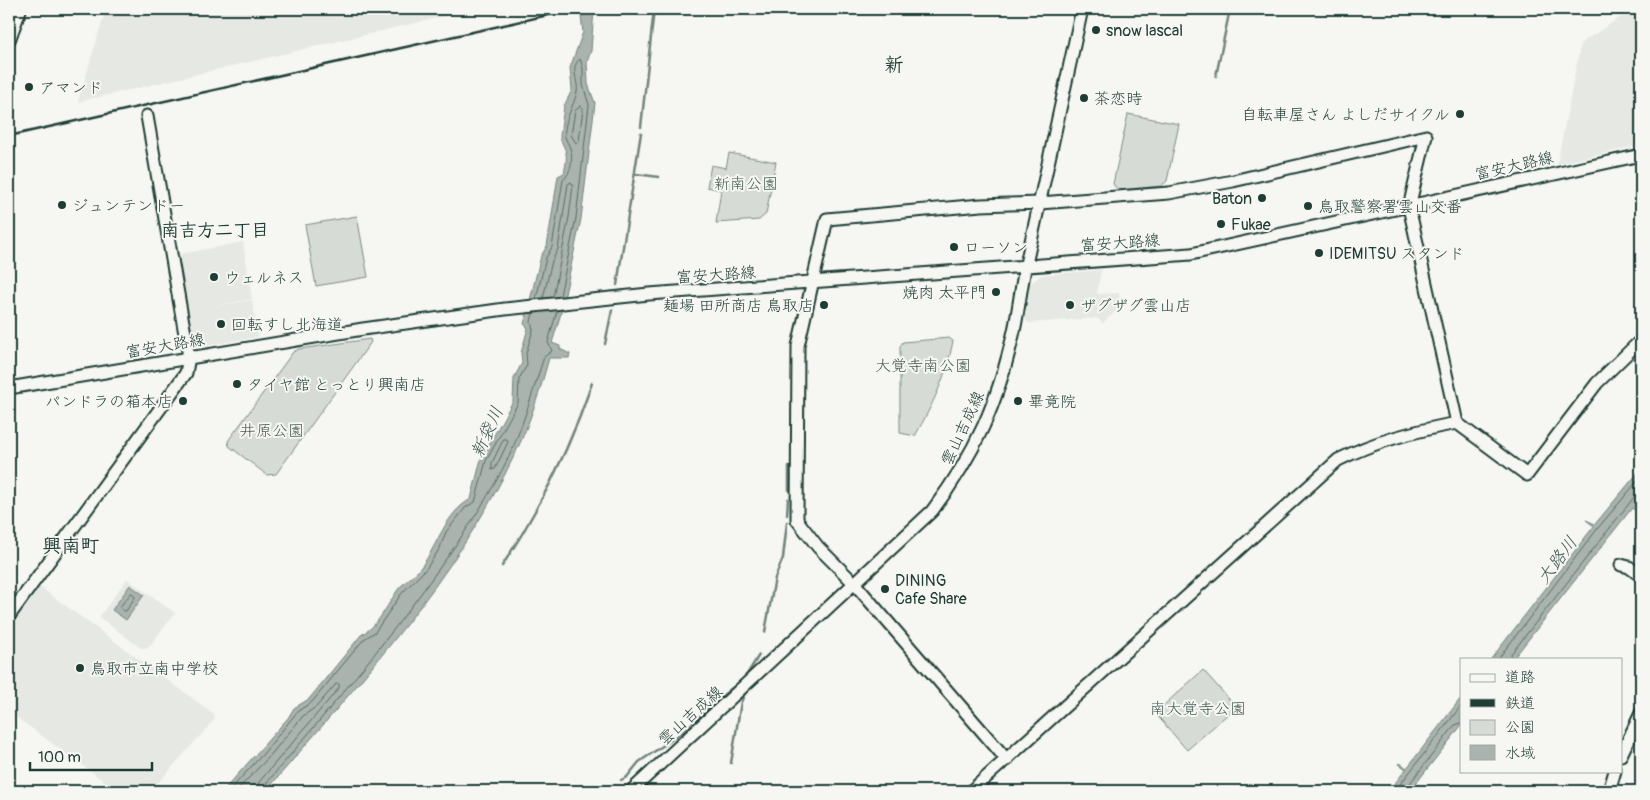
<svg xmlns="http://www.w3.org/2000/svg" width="1650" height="800" font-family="Pangolin,'Klee One',sans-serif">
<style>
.built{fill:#e6e8e4}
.green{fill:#d6dbd6;stroke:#7a8c85}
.water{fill:#aab3ae;stroke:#72847d}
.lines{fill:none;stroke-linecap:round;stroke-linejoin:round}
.shore{stroke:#576c65;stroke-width:1}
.stream{stroke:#72847d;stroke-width:2.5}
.secondary-casing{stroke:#1f3d34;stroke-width:15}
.primary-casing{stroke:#1f3d34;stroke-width:16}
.secondary{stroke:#f6f6f2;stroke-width:11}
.primary{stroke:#f6f6f2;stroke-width:12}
.rail{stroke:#1f3d34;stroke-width:2.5}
.poi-dot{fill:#1f3d34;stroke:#f6f6f2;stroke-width:2}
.labels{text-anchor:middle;stroke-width:4;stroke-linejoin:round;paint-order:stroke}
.poi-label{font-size:16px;fill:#1f3d34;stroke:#f6f6f2;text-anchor:start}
.street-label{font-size:16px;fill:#1f3d34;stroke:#f6f6f2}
.park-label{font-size:16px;fill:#445d54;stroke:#f6f6f2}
.neighbourhood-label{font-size:18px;font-weight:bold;fill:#1f3d34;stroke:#f6f6f2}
.water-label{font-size:18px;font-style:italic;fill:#425a52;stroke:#f6f6f2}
.quarter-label{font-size:19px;font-weight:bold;fill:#1f3d34;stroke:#f6f6f2}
</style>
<rect width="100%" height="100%" fill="#f6f6f2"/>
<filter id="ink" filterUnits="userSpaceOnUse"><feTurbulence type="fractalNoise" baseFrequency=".02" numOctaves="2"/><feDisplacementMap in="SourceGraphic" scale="10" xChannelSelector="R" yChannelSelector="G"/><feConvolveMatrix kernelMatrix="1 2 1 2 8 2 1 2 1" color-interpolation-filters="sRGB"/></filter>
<g filter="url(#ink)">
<!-- built -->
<path class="built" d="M106,9H475L78,102Z
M1633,9H1641V145L1557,164L1581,43Z
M243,242L252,299L208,307L252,300L258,337L197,347L191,343L176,255Z
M1101,270L1097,294L1119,293L1120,307L1103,323L1097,318L1028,323L1023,317L1030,284L1041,275Z
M127,579L175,613L148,648H141L99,617Z
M40,587L214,714L215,719L151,791H118L9,712V624L35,588Z"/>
<!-- green -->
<path class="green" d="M1128,114L1179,124L1167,181L1161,186L1118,190L1113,184Z
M729,153L776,162L766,214L759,220L716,223L721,190L707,187L711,165L726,168Z
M357,216L368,277L316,286L305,225Z
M949,338L953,341C947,375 932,406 915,436L900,433V346L903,342Z
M370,339L371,342L276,474L267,475L229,446L228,441L293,352L299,349Z
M1203,670L1236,707L1187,750L1155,713Z"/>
<!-- water -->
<path class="water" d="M580,9H594L591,51L587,61L588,84L595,103L581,219L561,313L552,343L560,346V349L570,354L569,358H549C540,391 530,423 515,454C455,580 356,686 266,791H223L288,718L294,708L309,699L361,635C376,628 386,608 395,594C401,583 414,577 421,567C438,545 445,513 471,499L481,459L513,401L514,378L522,363L521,353L528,328L524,324L541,256L547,246L558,176L564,173C566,164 568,155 564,147C562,142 560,141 560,136L564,106L572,90L570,68L583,32Z
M1641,469V497L1634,505L1640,511L1639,513L1632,508L1513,659H1491L1594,526L1586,520L1595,524Z
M130,585L144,595L126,620L112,610Z
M1461,698V726L1410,791H1389L1406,769L1399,764L1400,763L1407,768Z"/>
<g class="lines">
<!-- shore -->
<path class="shore" d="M581,106L583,108L579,141L576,143L571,135L575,111Z
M543,298L552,261L558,249L568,184L571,182L573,185L569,217L553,297
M536,299L546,258L552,247L563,180C571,173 574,159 570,148C569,144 566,141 565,137C563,121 574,106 577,92C579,80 569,68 580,59L583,68V85L589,105L576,218L560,296
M504,439H507L508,442L495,469L492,470V463Z
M132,593L135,597L126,611H123L120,607Z
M1498,659L1598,528L1641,477
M1510,659L1511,654L1635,496L1641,494
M229,791L263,754L298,711L312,702L364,639L375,632L402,593L426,569L440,548L446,532L466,507L475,502L486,461L518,403L519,379L527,365L526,353L533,330L531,322L533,313
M236,791L268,758L303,716L317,706L336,684H339V688L259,782L257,791
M263,791L264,786C324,715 385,645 438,570C466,531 492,493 512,450C525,419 534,388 544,357L552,351L548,342L557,311
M1395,791L1461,706
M1407,791L1408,786L1455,725L1461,723"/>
<!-- stream -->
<path class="stream" d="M1216,76L1230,9
M641,127L654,9
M636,174L659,177
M617,285L641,133
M605,344L612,310
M789,490V467
M787,515L788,499
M502,566C540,508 570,449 592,383
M765,632L775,578L783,558L787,522
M746,676L759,655
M731,763L741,702L746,691
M621,780L627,777L639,762L683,732L718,699L741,681"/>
<defs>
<path id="secondary" d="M9,388L363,329L505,309L649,294L1191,254L1641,155
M1621,565L1629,567L1641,576
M9,616L186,373L189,357L147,116
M1621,755L1641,713
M1007,760L855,584L818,547L797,520L798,346L827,219L981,205L1040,203L1169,193L1233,181L1426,136L1409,207L1457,423L1527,475L1597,383L1641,340
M631,791L932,511C976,453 998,402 1014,331C1019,308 1021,286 1026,264C1045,179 1063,94 1082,9
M971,791L1338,460C1376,441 1415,431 1457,423
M1609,791L1615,771"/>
<path id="primary" d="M9,39L20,9"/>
</defs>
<!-- secondary casing -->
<use href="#secondary" class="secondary-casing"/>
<!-- primary casing -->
<use href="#primary" class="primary-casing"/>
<!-- secondary -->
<use href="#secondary" class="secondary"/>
<!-- primary -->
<use href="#primary" class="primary"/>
<!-- rail -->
<path class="rail" d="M9,136L575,9"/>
</g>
</g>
<!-- markers -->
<g class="poi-dot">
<circle cx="1096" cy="30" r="5"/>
<circle cx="29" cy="87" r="5"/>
<circle cx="1084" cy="98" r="5"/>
<circle cx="1460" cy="114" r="5"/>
<circle cx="1262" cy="198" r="5"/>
<circle cx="62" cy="205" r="5"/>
<circle cx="1308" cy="206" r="5"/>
<circle cx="1221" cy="224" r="5"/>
<circle cx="954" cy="247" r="5"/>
<circle cx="1319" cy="253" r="5"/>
<circle cx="214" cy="277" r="5"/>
<circle cx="996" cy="292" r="5"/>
<circle cx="824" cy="305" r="5"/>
<circle cx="1070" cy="305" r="5"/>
<circle cx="221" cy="324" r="5"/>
<circle cx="237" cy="384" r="5"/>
<circle cx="183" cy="401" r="5"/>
<circle cx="1018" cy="401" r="5"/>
<circle cx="885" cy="589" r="5"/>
<circle cx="80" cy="668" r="5"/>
</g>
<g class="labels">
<!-- poi labels -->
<g class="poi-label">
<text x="1106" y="36">snow lascal</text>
<text x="39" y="93">アマンド</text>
<text x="1094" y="104">茶恋時</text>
<text x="1450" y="120" text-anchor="end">自転車屋さん よしだサイクル</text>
<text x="1252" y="204" text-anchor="end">Baton</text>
<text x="72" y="211">ジュンテンドー</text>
<text x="1318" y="212">鳥取警察署雲山交番</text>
<text x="1231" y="230">Fukae</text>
<text x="964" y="253">ローソン</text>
<text x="1329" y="259">IDEMITSU スタンド</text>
<text x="224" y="283">ウェルネス</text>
<text x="986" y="298" text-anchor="end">焼肉 太平門</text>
<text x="814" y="311" text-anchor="end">麺場 田所商店 鳥取店</text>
<text x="1080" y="311">ザグザグ雲山店</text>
<text x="231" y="330">回転すし北海道</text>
<text x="247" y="390">タイヤ館 とっとり興南店</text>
<text x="173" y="407" text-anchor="end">パンドラの箱本店</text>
<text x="1028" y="407">畢竟院</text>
<text x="895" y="586">DINING<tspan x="895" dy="18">Cafe Share</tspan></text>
<text x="90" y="674">鳥取市立南中学校</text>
</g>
<!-- street labels -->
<g class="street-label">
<text transform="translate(1514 165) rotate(-13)" y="6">富安大路線</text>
<text transform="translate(1120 242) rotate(-4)" y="6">富安大路線</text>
<text transform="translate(716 274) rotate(-4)" y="6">富安大路線</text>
<text transform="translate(165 345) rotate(-10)" y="6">富安大路線</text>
<text transform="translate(962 428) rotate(-65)" y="6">雲山吉成線</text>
<text transform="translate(690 715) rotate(-42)" y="6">雲山吉成線</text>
</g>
<!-- park labels -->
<g class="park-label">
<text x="746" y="189">新南公園</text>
<text x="923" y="371">大覚寺南公園</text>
<text x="272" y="436">井原公園</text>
<text x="1198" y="714">南大覚寺公園</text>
</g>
<!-- neighbourhood labels -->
<g class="neighbourhood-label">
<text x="215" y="236">南吉方二丁目</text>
</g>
<!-- water labels -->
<g class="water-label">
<text transform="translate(487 432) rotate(-66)" y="6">新袋川</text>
<text transform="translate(1557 560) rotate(-53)" y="6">大路川</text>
</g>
<!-- quarter labels -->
<g class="quarter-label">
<text x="894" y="71">新</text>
<text x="71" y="552">興南町</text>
</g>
</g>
<!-- margin -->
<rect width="1650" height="800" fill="none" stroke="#f6f6f2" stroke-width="30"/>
<rect x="15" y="15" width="1620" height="770" fill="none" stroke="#1f3d34" stroke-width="2" filter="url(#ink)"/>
<!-- legend -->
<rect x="1460" y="658" width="162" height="115" fill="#f6f6f2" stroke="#a0aca6"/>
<rect x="1470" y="674" width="25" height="8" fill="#f6f6f2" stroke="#a0aca6"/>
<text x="1505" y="682" font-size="15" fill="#1f3d34">道路</text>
<rect x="1470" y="699" width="25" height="8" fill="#1f3d34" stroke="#a0aca6"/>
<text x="1505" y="708" font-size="15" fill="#1f3d34">鉄道</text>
<rect x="1470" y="720" width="25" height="15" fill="#d6dbd6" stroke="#a0aca6"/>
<text x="1505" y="732" font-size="15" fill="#1f3d34">公園</text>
<rect x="1470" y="745" width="25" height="15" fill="#aab3ae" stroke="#a0aca6"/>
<text x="1505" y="758" font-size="15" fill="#1f3d34">水域</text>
<!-- scale -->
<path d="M30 762v8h122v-8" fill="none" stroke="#1f3d34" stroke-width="2.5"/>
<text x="38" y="762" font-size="15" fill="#1f3d34" stroke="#f6f6f2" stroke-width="4" paint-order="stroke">100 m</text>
</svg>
